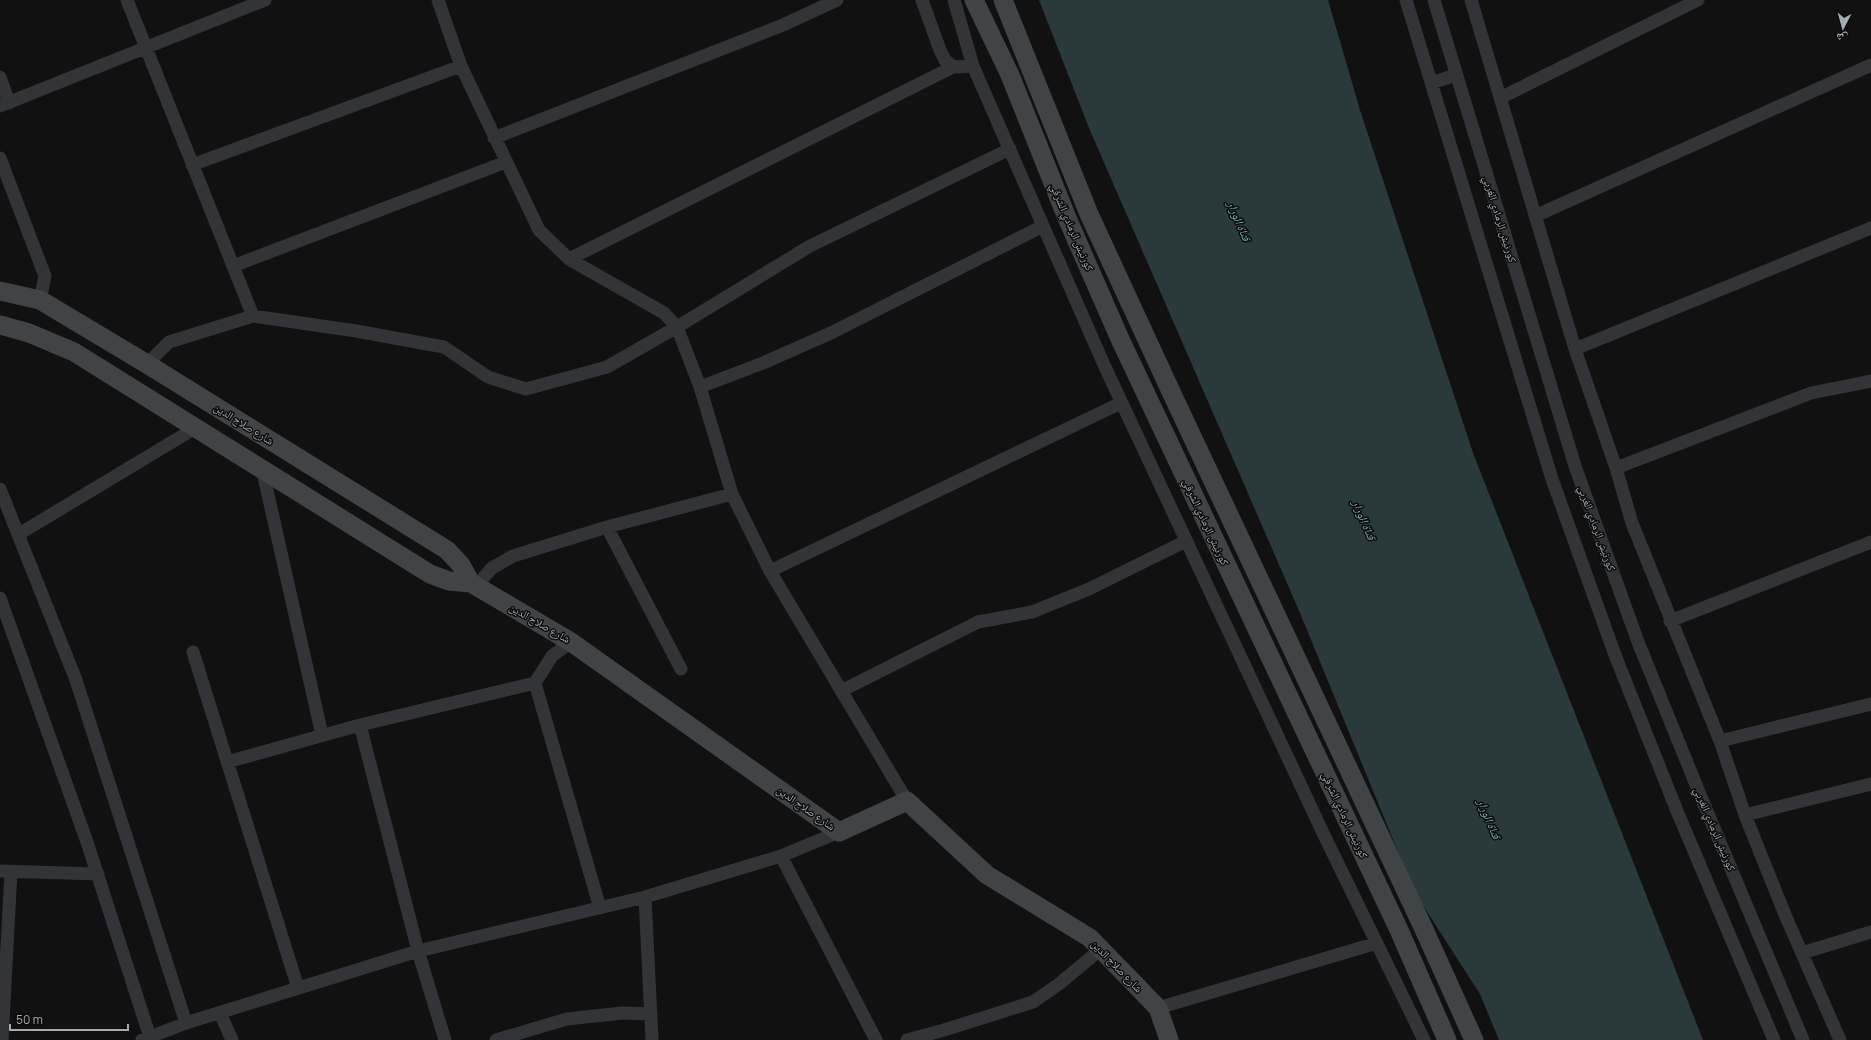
<svg xmlns="http://www.w3.org/2000/svg" width="1871" height="1040" font-family="Manrope,'Noto Naskh Arabic',sans-serif">
<style>
.water{fill:#2a393b}
.lines{fill:none;stroke-linecap:round;stroke-linejoin:round}
.street{stroke:#323437;stroke-width:13}
.secondary{stroke:#404447;stroke-width:19}
.labels{text-anchor:middle;stroke-width:3;stroke-linejoin:round;paint-order:stroke}
.street-label{font-size:11px;fill:#a2adb3;stroke:#0c0c0d}
.water-label{font-size:12px;font-style:italic;fill:#78a7af;stroke:#0c0c0d}
</style>
<rect width="100%" height="100%" fill="#111112"/>
<!-- water -->
<path class="water" d="M1039,0H1328L1360,110L1473,453L1703,1040H1499L1480,994L1415,893L1300,613L1089,128Z"/>
<g class="lines">
<!-- street -->
<path class="street" d="M127,0L253,316
M438,0L461,66L539,230L569,259L664,313L677,327L700,387L732,494L770,571L907,801
M922,0L940,50L945,60L953,67L973,66
M954,0L973,66L1105,367L1324,835L1424,1040
M1406,0L1552,479L1615,655L1677,811L1774,1040
M1434,0L1575,466L1638,642L1701,797L1803,1040
M1471,0L1575,349L1616,468L1632,523L1720,741L1745,815L1786,917L1840,1040
M0,77L9,103
M1431,83L1456,75
M1500,98L1698,0
M0,106L265,0
M494,138L783,25L837,0
M0,158L45,276L40,300
M192,165L461,66
M1535,216L1871,65
M569,259L953,67
M233,266L506,162
M1575,349L1871,228
M147,364L169,342L253,316L356,331L444,347L488,377L526,389L607,367L677,327L810,246L1010,149
M700,387L763,363L831,333L1043,226
M262,468L322,735
M1616,468L1811,393L1871,381
M0,489L76,680L186,1023
M607,527L681,669
M19,534L197,427
M770,571L1121,403
M476,586L492,568L513,556L607,527L732,494
M0,598L87,842L150,1037
M1670,621L1871,542
M193,652L298,988
M535,683L600,908
M841,691L978,622L1032,612L1089,589L1186,541
M360,725L418,951L445,1040
M1720,741L1871,704
M227,762L360,725L535,683L552,656L571,642
M1745,815L1871,784
M781,856L876,1040
M0,871L98,874
M645,897L652,1040
M1802,953L1871,932
M1158,1008L1377,943
M220,1013L232,1040
M2,1040L11,872
M142,1040L186,1023L418,951L645,897L781,856L839,832
M496,1040L567,1019L622,1013L651,1014
M907,1040L944,1030L1033,1002L1059,984L1101,949"/>
<!-- secondary -->
<path class="secondary" d="M974,0L1010,75L1067,218L1120,339L1399,930L1447,1040
M1003,0L1089,214L1173,396L1422,925L1474,1040
M0,291L40,300L147,364L447,550L461,565L471,583
M0,325L29,333L74,352L430,574L449,581L471,583L571,642L839,832L907,801L987,875L1090,938L1158,1008L1169,1040"/>
</g>
<g class="labels">
<!-- street labels -->
<g class="street-label">
<text transform="translate(1500 219) rotate(73)" y="4">كورنيش الرمادي الغربي</text>
<text transform="translate(1072 227) rotate(67)" y="4">كورنيش الرمادي الشرقي</text>
<text transform="translate(244 424) rotate(32)" y="4">شارع صلاح الدين</text>
<text transform="translate(1206 522) rotate(65)" y="4">كورنيش الرمادي الشرقي</text>
<text transform="translate(1597 528) rotate(70)" y="4">كورنيش الرمادي الغربي</text>
<text transform="translate(540 623) rotate(30)" y="4">شارع صلاح الدين</text>
<text transform="translate(806 808) rotate(35)" y="4">شارع صلاح الدين</text>
<text transform="translate(1345 815) rotate(65)" y="4">كورنيش الرمادي الشرقي</text>
<text transform="translate(1715 829) rotate(67)" y="4">كورنيش الرمادي الغربي</text>
<text transform="translate(1117 966) rotate(46)" y="4">شارع صلاح الدين</text>
</g>
<!-- water labels -->
<g class="water-label">
<text transform="translate(1239 221) rotate(67)" y="4">قناة الورار</text>
<text transform="translate(1364 520) rotate(67)" y="4">قناة الورار</text>
<text transform="translate(1489 819) rotate(67)" y="4">قناة الورار</text>
</g>
</g>
<!-- north arrow -->
<g transform="translate(1843 28) rotate(186)" stroke="#0c0c0d" stroke-width="3" paint-order="stroke">
<path d="M0-3L7 15L0 10L-7 15Z" fill="#a2adb3"/>
<text y="-6" font-size="11" font-weight="bold" text-anchor="middle" fill="#a2adb3">ش</text>
</g>
<!-- scale -->
<path d="M10 1024v6h118v-6" fill="none" stroke="#a2adb3" stroke-width="2"/>
<text x="16" y="1024" font-size="12" fill="#a2adb3" stroke="#0c0c0d" stroke-width="3" paint-order="stroke">50 m</text>
</svg>
